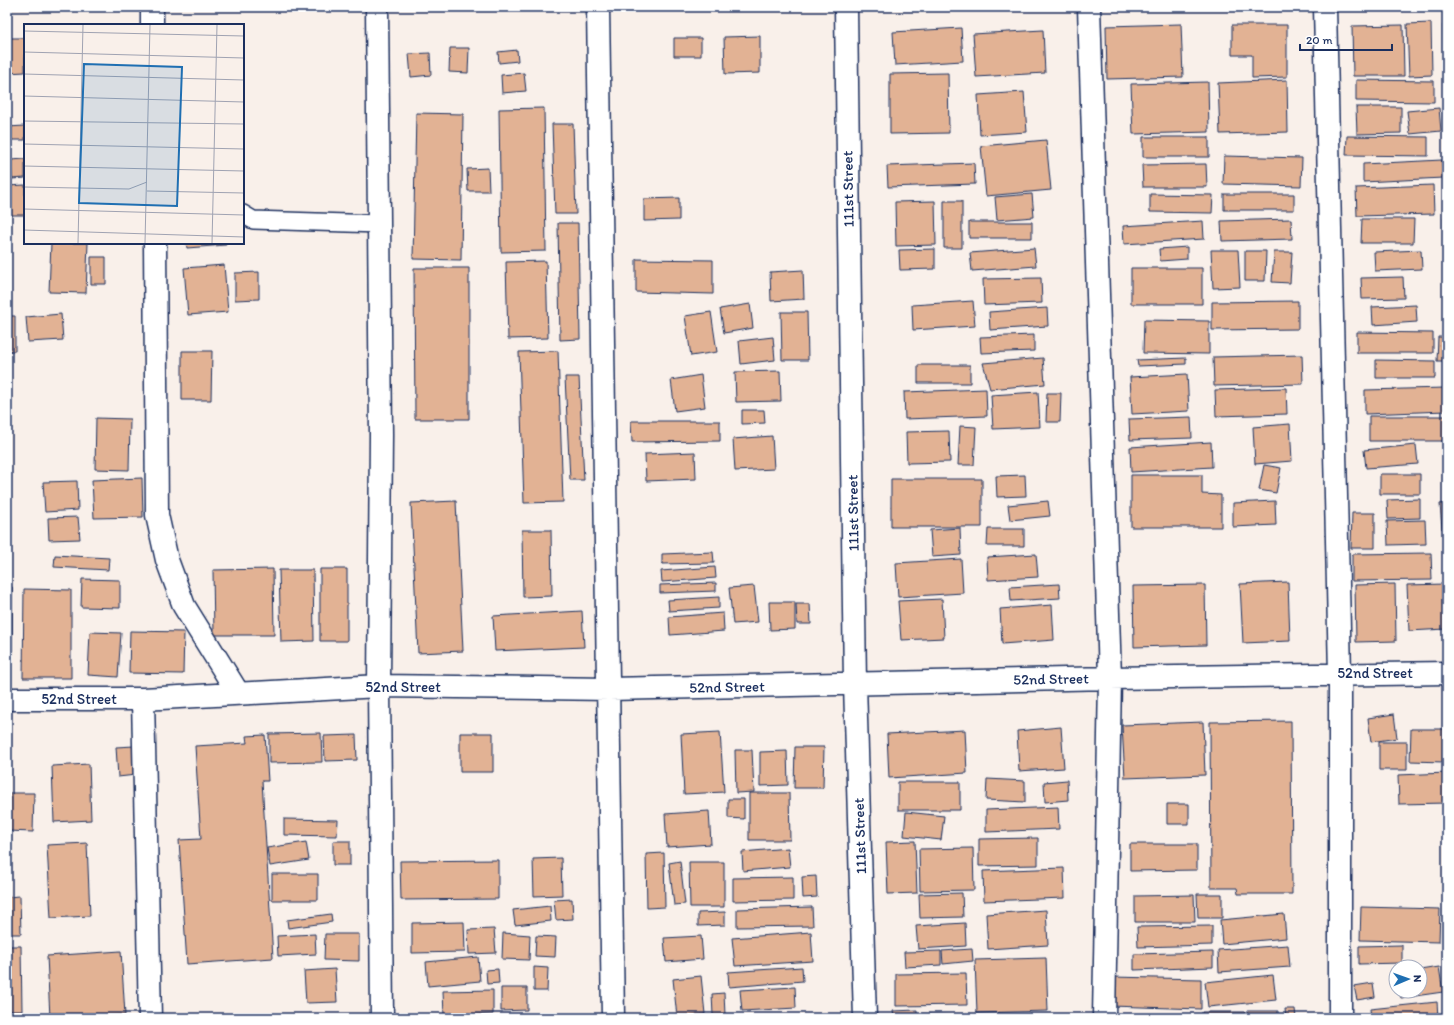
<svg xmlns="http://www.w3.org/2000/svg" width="1454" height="1025" font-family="Itim,sans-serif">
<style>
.building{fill:#e2b294;stroke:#1b2f5e}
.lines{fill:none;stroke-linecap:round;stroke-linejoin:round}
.lane-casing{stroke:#1b2f5e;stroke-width:20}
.street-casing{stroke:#1b2f5e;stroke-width:25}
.lane{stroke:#fff;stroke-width:17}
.street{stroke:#fff;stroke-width:22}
.labels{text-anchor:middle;stroke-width:3.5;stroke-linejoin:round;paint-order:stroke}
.street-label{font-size:15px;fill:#1b2f5e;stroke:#fff}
.inset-road{fill:none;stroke:#a0a3b2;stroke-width:1}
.view{fill:#1f6fb2;fill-opacity:0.15;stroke:#1f6fb2;stroke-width:2}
.inset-edge{fill:none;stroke:#1b2f5e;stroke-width:2}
</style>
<rect width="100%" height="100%" fill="#f9f0ea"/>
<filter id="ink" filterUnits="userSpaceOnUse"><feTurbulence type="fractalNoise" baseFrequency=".025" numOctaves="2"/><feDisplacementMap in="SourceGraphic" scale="8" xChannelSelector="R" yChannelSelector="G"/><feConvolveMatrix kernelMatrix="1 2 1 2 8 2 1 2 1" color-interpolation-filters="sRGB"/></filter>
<g filter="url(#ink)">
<!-- building -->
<path class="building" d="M1431,23L1432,75L1409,76L1407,24Z
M1181,24L1183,77L1107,79L1106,26Z
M1232,25H1287V77L1252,78V55H1232Z
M1403,25L1404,76H1353L1352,26Z
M1443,25H1447V76H1444Z
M961,28L963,61L895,65L893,32Z
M1043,30L1045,73L976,77L973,34Z
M760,36V73L725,74L724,37Z
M7,38H25V72L7,73Z
M674,38H701V56H674Z
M450,48H469L468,73L449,72Z
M517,50L518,61L499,63L498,52Z
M430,53L431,75L411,77L409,54Z
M524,73L526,91L502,93L501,75Z
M948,73L949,133L890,134V74Z
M1287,80L1288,132L1220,134L1218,83Z
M1356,80L1434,81V102L1356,101Z
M1208,82L1209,132L1133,134L1131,84Z
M1024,92L1027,132L980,135L978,95Z
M1356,107H1401V133L1357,134Z
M544,108L546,251L501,252L499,109Z
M1439,108L1441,131L1410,134L1407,111Z
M416,113L463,114L461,260L413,259Z
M552,124H573L576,214H555Z
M25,126V140H8L7,127Z
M1347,136L1428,137V156L1346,155Z
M1143,137H1209V157H1143Z
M1046,140L1051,190L986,196L981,146Z
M1224,156L1302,158L1301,186L1223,184Z
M25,159V178L12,179L11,160Z
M1442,160L1443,178L1363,182V164Z
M974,163L975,184L888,187L887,166Z
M1206,164L1207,187H1143L1142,165Z
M488,168L489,191H468L467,169Z
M25,185V215H7V186Z
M1433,185L1434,214L1357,216L1356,188Z
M1032,194L1034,217L997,220L995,197Z
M1150,194L1213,195L1212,213L1150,212Z
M1224,194H1294V210H1224Z
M679,198V220L644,221V199Z
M935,201L936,245L896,246L895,202Z
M944,201H962V248H944Z
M1444,217H1447V241H1444Z
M1291,219L1292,239L1222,241L1221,221Z
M1362,219H1414L1413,243H1361Z
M1203,221L1204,239L1124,244L1123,226Z
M969,222H1032V238H969Z
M558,223H578L580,339L560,340Z
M51,243H88L86,293L49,292Z
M186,243H226V245L187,248Z
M1187,247V259L1160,261L1159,249Z
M1034,248L1036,266L972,271L970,253Z
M935,249V269L900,270L899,250Z
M1211,250H1238L1240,287L1213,288Z
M1421,250L1422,269L1375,271L1374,252Z
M1245,251H1266L1265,281H1245Z
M1274,252H1292L1290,283L1272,282Z
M91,257H106V284H91Z
M636,259L713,260V294L636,292Z
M546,261L548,338L508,339L506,262Z
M224,265L228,312L188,315L184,268Z
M414,268H469V419H415Z
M1131,268H1202V304H1131Z
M803,270L804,299L771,301L770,272Z
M259,272V299L235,300V273Z
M1403,277L1404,298L1362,299L1361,278Z
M1041,278L1042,303L984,305L983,279Z
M973,301L975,326L913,330L912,305Z
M1298,301V329L1212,330V302Z
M750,304L753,328L724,333L720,309Z
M1416,305L1417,322L1373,325L1372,307Z
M1047,308L1048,326L990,330L989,312Z
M711,312L717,352L691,356L685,316Z
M781,312H807L808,360H782Z
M61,314L63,340L28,342L26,317Z
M7,316H15V351H7Z
M1144,320L1209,321V354L1143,353Z
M1357,332L1433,333V353H1357Z
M1034,335V351L981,353L980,337Z
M773,337L775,360L741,364L739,341Z
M1438,337H1447V361H1437Z
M182,351H212L211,400H182Z
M558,351L563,502L524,503L519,352Z
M1302,355L1303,384L1214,386L1213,357Z
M1043,358L1045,384L990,389L983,363Z
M1186,358V364L1138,366L1137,360Z
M1376,360L1435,361V378H1376Z
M918,365H970V383H918Z
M780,371L781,401L736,402L735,372Z
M1187,374L1189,411L1132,414L1130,377Z
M701,375L705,407L675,411L671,380Z
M565,377H579L584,480H570Z
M1286,388L1287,414L1216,416L1215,390Z
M1445,388L1446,411L1365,414V390Z
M986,389L987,416L905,419L904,392Z
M1038,392L1040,427L993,429L991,395Z
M1047,393H1061L1060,422H1046Z
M742,410H764L765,423L742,424Z
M1369,416H1447V441H1369Z
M1191,417L1192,438L1130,440L1129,419Z
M96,418L130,419L129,470L95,469Z
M631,421H720V441L632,442Z
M1290,424L1292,461L1255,464L1253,427Z
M960,426L976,427L974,465H958Z
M949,431L950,462L907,463L906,432Z
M772,436L774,469L735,471L733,439Z
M1211,442L1212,467L1131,472L1130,447Z
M1416,445L1418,464L1366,468L1364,450Z
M695,452L696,479L646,481L645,454Z
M1264,465L1281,468L1276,493L1259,490Z
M1380,474H1420V494H1380Z
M1025,475L1026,496L997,497L996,476Z
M1131,475H1202V494L1221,495V527H1131Z
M142,478L143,517L94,518L92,480Z
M891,479H982V527H891Z
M77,481L78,510L45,512L43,482Z
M1420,499V518L1388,519L1387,500Z
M456,501L463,651L418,653L411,503Z
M1048,501L1050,516L1010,520L1008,505Z
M1275,501L1276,525L1233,527V503Z
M1447,503V529H1442L1440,504Z
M1352,513H1375V548H1351Z
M78,517L80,539L49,540L48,518Z
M1425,520L1426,544L1388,545L1387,521Z
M960,528L961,555L932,557L930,530Z
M988,529H1024V546H987Z
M522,530H551L552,596L523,597Z
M713,552L714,563L662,564V554Z
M1431,553L1432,580L1352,581V554Z
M1036,554L1038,577L988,580L987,557Z
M55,555L109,558L108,570L54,567Z
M961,559L963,593L898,597L896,563Z
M715,567L716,578L662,582L661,571Z
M273,569L274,635H214L213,570Z
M320,569H347V641H320Z
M279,570H313L314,641L281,642Z
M82,579L120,580V608L81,607Z
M1288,582L1290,641L1243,643L1240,584Z
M716,583V591L660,593V585Z
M1059,584L1060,598L1011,601L1010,587Z
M1395,584L1396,641L1356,642L1355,585Z
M1445,584L1446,629L1409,631L1407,585Z
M1205,585L1206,645L1134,647L1133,586Z
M754,586L758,622L733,624L729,588Z
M7,587H12V651H7Z
M24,589L71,590V678H23Z
M719,597V608L669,611L668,600Z
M942,599L944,638L901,640L898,601Z
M769,602H795V629L770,630Z
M796,604H810L811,624H797Z
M1052,605L1054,640L1002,644L1000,609Z
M582,611L584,647L495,651L493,616Z
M723,613L724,631L670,635L669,617Z
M130,631L184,632L183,674L129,673Z
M90,632L121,633L118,677L88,675Z
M1394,714L1397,738L1371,742L1368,718Z
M1291,721L1292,894H1238L1237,888H1211L1210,722Z
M1203,722L1205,775L1125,778L1122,725Z
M1061,727L1064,768L1019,771L1017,731Z
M1411,729H1444V762L1410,761Z
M965,730L967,773L889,778L887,734Z
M720,732L724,792L684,794L681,734Z
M321,733L322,762L269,763V734Z
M460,733H493V772H460Z
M265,735L268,781H262L273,958L187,964L179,840L201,839L195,746L247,743L246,736Z
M356,735L357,760L325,761L324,736Z
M1379,742H1407V770H1379Z
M134,746L136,775L118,777L116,747Z
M795,747H824L823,788H794Z
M735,750H752L754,792L736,793Z
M787,751L788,785L760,786V752Z
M89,764L91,820L54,822L52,766Z
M1447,773V803L1399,804L1398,775Z
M987,779L1025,781V802L986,800Z
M1067,780L1068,800L1045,802L1044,782Z
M898,782H960V810H898Z
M10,793H34L33,832L8,831Z
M749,793H789L790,840H749Z
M728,799H744V819L728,818Z
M1167,804H1189V824H1167Z
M1058,807L1059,829L986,832V810Z
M709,811L711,844L667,847L665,814Z
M906,812L944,816L941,840L904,836Z
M284,819L338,820L337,836L284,835Z
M1038,838V865L979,866V839Z
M333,841H350V865H333Z
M915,841L917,893L888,894L886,842Z
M306,842L309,860L270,866L267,848Z
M87,843L90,916L51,918L47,845Z
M1130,844H1197V870L1130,871Z
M788,848L790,867L743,871L742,852Z
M973,848L974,890L920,891L919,849Z
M664,853L665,907L647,908L646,854Z
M561,858L562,895L534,896L533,859Z
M498,860V899L401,900L400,861Z
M680,861L685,904L674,905L669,863Z
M689,862H724V907H690Z
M1064,868L1065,898L984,901L983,871Z
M272,874H318V900H272Z
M816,876L817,897L803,898L802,877Z
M793,877V900L733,901V878Z
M962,893L963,917L920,918L919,894Z
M1197,894H1222V918H1198Z
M1194,895L1195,922H1135V896Z
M20,896L21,934H7V897Z
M572,899L573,919L556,920L554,900Z
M550,906L551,921L515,925L513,910Z
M812,907L813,926L737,927V909Z
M1361,907L1440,909L1439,942L1360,940Z
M1046,910L1048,945L988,949L986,914Z
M725,912V925L698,926V913Z
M331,914L332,922L288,928L287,920Z
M1284,914L1286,938L1222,944L1220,920Z
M464,922L465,952L412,953V923Z
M965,923L966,946L918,949L916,926Z
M1212,926V945L1138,947L1137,927Z
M494,929L496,953L469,954L468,930Z
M811,932L813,961L735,966L732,938Z
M503,933L530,935L529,960L502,959Z
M315,934L316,954L278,956L277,936Z
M325,934H359V961L324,960Z
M536,936L556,937L555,957L535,956Z
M701,936L703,959L666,962L664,938Z
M1288,945L1290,967L1219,972L1218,950Z
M1402,945V963L1359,964V946Z
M7,946H21L22,1011H7Z
M972,949L973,961L943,964L942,951Z
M121,951L125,1015L50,1018L47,956Z
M941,951V965L905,967L904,952Z
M1213,952V967L1134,970V954Z
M478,957L480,981L428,986L426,962Z
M1046,958L1048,1011L977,1013L975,960Z
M534,967L548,968L547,991H534Z
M802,967L803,981L729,987L728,972Z
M1439,967L1443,992L1401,998L1399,991H1420V970Z
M335,969L337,1002L306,1003L304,971Z
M498,969L499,983L487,984L486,970Z
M966,973L967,1005L896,1006V974Z
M1273,975L1276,1000L1208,1007L1205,982Z
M701,976L705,1014L677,1017L673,979Z
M1112,977L1201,979V1009L1111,1006Z
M1373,983L1375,997L1357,1000L1354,986Z
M795,987L796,1008L742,1011L740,990Z
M501,988H527V1010L501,1011Z
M493,990V1014L444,1016L443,991Z
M724,993L725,1015H713L712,994Z
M1437,1002L1438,1018H1371L1370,1009Z
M1285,1009H1295L1296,1018H1286Z
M917,1010V1018H894L893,1011Z
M1247,1011H1278V1018H1247Z
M1202,1012H1246V1018H1202Z
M923,1014L977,1017V1018H923Z
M1143,1016L1185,1017V1018H1143Z"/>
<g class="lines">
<defs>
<path id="lane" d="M243,214L253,220L379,224"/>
<path id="street" d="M152,7V25
M377,7L381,435L379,686L382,1018
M598,7L613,1018
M846,7L855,684L865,1018
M1089,7L1110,678L1104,1018
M1325,7L1340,674V1018
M155,243L157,515L167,560L184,606L238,693
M7,699H143L379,686L609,689L1110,678L1447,673
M143,699L150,1018"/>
</defs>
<!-- lane casing -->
<use href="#lane" class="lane-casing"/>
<!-- street casing -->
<use href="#street" class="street-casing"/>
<!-- lane -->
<use href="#lane" class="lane"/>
<!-- street -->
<use href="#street" class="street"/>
</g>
</g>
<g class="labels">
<!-- street labels -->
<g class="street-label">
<text transform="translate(848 189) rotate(-91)" y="5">111st Street</text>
<text transform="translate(853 513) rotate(-91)" y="5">111st Street</text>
<text x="1375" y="678">52nd Street</text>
<text transform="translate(1051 679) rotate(-1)" y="5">52nd Street</text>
<text x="403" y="692">52nd Street</text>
<text transform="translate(727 687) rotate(-1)" y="5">52nd Street</text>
<text x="79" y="704">52nd Street</text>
<text transform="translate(860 836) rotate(-92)" y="5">111st Street</text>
</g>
</g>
<!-- overview -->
<g transform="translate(24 24)">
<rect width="220" height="220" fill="#f9f0ea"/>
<path class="inset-road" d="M0,7L220,12M0,28L220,34M0,50L220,56M0,72L220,78M0,97L220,100M0,120L220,125M0,142L220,147M0,163L105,165L123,158M123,167L220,169M0,185L220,191M0,206L220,213M54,219L59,1M121,219L126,1M188,219L193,1"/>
<path class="view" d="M60,40L158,43L153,182L55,179Z"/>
<rect width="220" height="220" class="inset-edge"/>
</g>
<!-- margin -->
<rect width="1454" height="1025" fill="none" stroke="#fff" stroke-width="24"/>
<rect x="12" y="12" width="1430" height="1001" fill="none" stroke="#1b2f5e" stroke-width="1.5" filter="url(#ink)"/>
<!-- north arrow -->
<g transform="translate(1408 979) rotate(88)"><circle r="19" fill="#ffffff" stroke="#a4acbf"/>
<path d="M0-3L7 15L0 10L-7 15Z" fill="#1f6fb2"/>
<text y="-6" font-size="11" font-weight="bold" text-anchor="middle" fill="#1b2f5e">N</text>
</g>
<!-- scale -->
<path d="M1300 44v6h92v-6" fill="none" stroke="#1b2f5e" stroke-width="2"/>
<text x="1306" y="44" font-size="12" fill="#1b2f5e" stroke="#ffffff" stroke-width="3" paint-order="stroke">20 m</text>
</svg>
